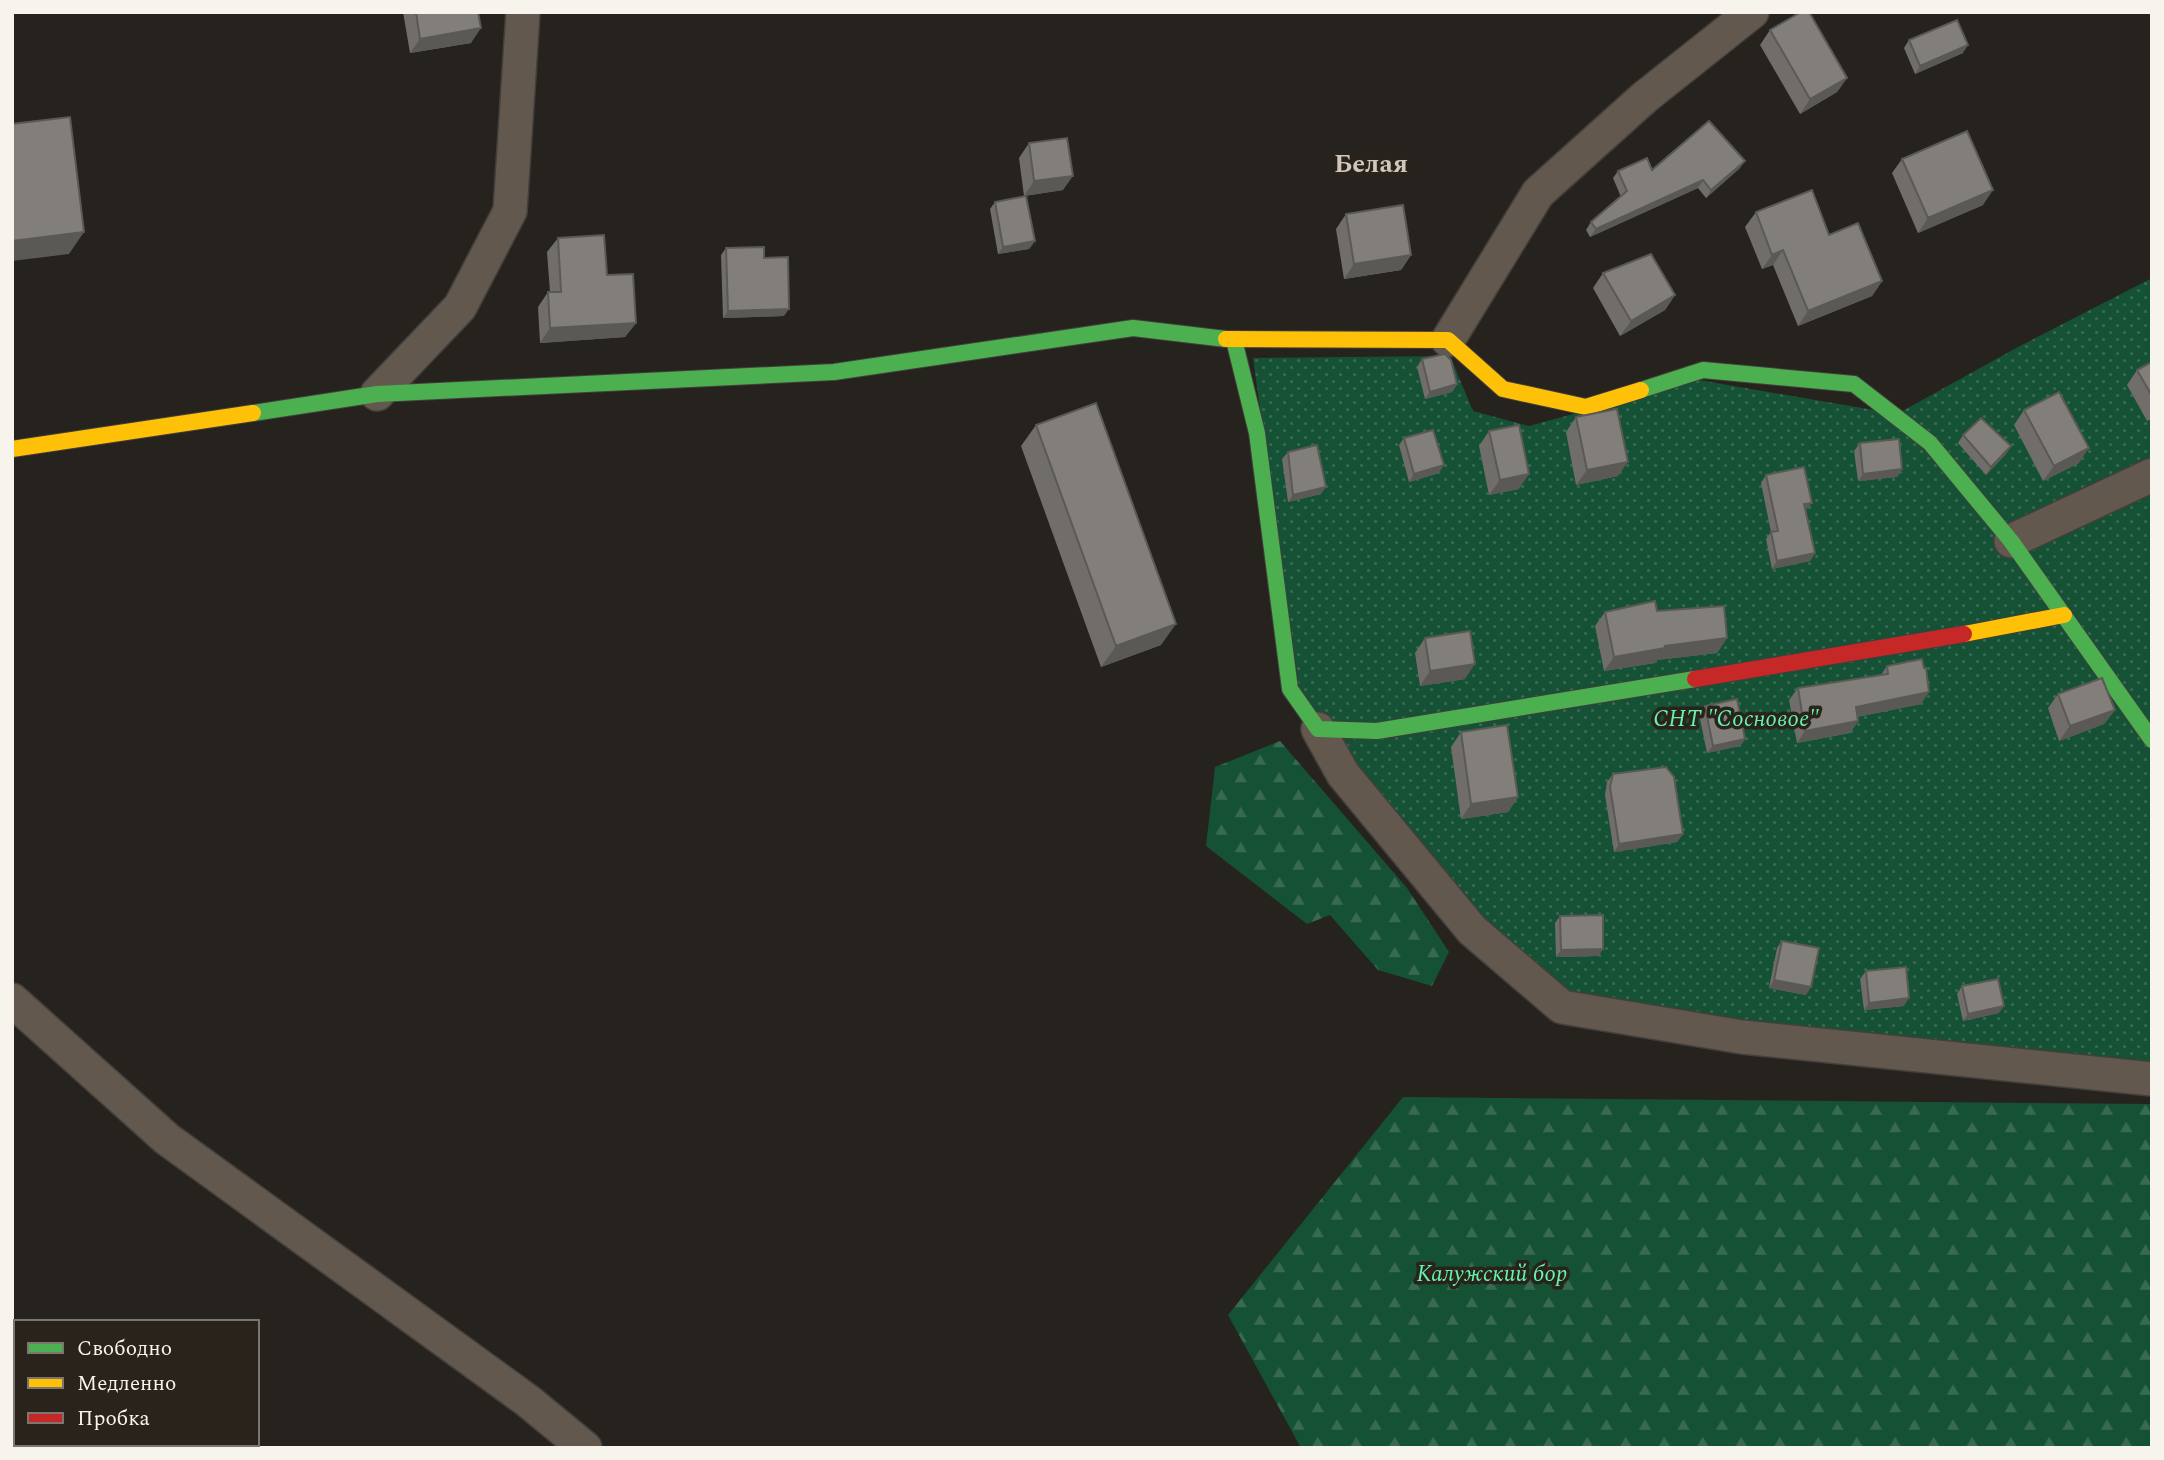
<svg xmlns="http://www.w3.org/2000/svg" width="2164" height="1460" font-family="Spectral,serif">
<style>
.green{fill:url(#green-dots)}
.forest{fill:url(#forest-firs)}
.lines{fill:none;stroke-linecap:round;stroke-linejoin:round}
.street-casing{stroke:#423f3c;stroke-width:36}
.fast-casing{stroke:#423f3c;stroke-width:18}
.slow-casing{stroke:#423f3c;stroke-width:18}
.jam-casing{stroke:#423f3c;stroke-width:18}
.street{stroke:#62584e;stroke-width:33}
.fast{stroke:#4caf50;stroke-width:16}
.slow{stroke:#ffc107;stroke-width:16}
.jam{stroke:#c62828;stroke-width:16}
.wall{fill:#706d6a}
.shaded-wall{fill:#5b5956}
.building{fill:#827f7b;stroke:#5b5956;stroke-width:2}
.labels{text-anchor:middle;stroke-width:7;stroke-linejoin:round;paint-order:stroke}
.park-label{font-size:23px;font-style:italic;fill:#63f3ad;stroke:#29231b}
.quarter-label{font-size:26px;font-weight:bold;fill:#cec7bb;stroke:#29231b}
</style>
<defs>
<pattern id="green-dots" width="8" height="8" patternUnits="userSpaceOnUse" patternTransform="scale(1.75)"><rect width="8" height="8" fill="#155135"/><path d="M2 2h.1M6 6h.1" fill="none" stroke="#386a53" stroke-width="1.8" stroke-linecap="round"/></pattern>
<pattern id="forest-firs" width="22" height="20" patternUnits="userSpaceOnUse" patternTransform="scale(1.75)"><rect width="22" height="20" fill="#155135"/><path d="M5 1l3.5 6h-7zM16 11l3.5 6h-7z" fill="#386a53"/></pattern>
</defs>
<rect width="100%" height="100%" fill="#26221e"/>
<!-- green -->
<path class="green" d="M2152,278V1082L1669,1042L1527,996L1307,745L1253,358L1450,356L1473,411L1529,426L1699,380L1897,414L2018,347Z"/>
<!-- forest -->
<path class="forest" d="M1280,741L1407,888L1449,952L1432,986L1378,970L1330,915L1307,924L1206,846L1215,767Z
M1403,1097L2152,1104V1448H1301L1228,1315Z"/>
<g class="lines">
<defs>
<path id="street" d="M1448,340L1538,193L1645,97L1752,12
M377,394L460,307L510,211L523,12
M2011,541L2152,475
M1318,729L1343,774L1472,930L1562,1007L1742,1037L2152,1079
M12,1000L167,1139L528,1401L585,1448"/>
<path id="fast" d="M1234,340L1257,433L1290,689L1318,729L1377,731L1695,679
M1641,390L1703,370L1854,384L1930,443L2011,541L2152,740
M253,413L377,394L834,372L1133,328L1226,339"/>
<path id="slow" d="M1226,339L1448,340L1503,389L1586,407L1641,390
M12,449L253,413
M1964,634L2064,615"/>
<path id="jam" d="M1695,679L1964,634"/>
</defs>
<!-- street casing -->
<use href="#street" class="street-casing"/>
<!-- fast casing -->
<use href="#fast" class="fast-casing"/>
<!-- slow casing -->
<use href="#slow" class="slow-casing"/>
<!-- jam casing -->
<use href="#jam" class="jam-casing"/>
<!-- street -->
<use href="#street" class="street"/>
<!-- fast -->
<use href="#fast" class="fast"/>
<!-- slow -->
<use href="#slow" class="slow"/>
<!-- jam -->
<use href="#jam" class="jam"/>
</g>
<!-- wall -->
<path class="wall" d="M403,12H478L471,43L410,53Z
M1770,30L1847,78L1837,92L1800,114L1760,45Z
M1909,40L1963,53L1915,74L1904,48Z
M1029,143L1063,190L1024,196L1019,158Z
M1902,159L1983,205L1918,233L1892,173Z
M1740,168L1706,198L1698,188L1590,237L1586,230L1591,222L1621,197L1613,178L1618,171Z
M995,202L1035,241L1029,249L998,254L990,209Z
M1756,212L1829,235L1882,281L1872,296L1798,326L1773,265L1762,269L1745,227Z
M1346,214L1411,255L1401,270L1344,279L1336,229Z
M558,238L607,275L636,323L625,337L540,343L538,307L548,292H550L547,252Z
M726,248L764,258L784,316L723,318L721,255Z
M1603,273L1675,295L1665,310L1620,336L1593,288Z
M1422,359L1457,384L1452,392L1425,399L1417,367Z
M2152,362V419L2147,421L2127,385L2137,370Z
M2024,410L2079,463L2043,481L2014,425Z
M1576,417L1618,476L1576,485L1566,432Z
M1036,425L1161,645L1101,667L1021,446Z
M1489,431L1519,489L1489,495L1479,446Z
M1963,435L2011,446L2006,454L1986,475L1958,443Z
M1404,438L1439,473L1409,482L1399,445Z
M1860,443L1902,469L1897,477L1858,481L1854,451Z
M1288,452L1321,494L1288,502L1282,459Z
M1766,475L1806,510L1815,553L1810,561L1772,569L1766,539L1771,532L1761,483Z
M1657,611L1727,638L1717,653L1657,660L1655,663L1604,671L1595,626L1605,612Z
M1425,638L1465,679L1420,686L1415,653Z
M1887,666L1921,704L1857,717L1858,721L1850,733L1797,743L1789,700L1798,688L1881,675Z
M2058,694L2115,710L2104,724L2059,741L2048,708Z
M1705,706L1745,739L1740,746L1707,753L1699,714Z
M1461,732L1518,797L1508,812L1461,819L1451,747Z
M1613,774L1683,834L1677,842L1614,852L1605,795L1607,782Z
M1560,916L1603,949L1598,956L1556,957L1555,923Z
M1782,941L1806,995L1769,988L1777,948Z
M1866,971L1904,1006L1864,1010L1860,979Z
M1962,986L1999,1013L1963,1021L1957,994Z"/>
<!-- shaded-wall -->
<path class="shaded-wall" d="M481,28L471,43L410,53L420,39Z
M1968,45L1963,53L1915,74L1920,66Z
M1847,78L1837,92L1800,114L1810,99Z
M1745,161L1740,168L1706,198L1711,190Z
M1073,176L1063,190L1024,196L1034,181Z
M1703,180L1698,188L1590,237L1596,229Z
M1993,190L1983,205L1918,233L1928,218Z
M84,232L69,254L12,261V241Z
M1035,241L1029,249L998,254L1003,247Z
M1783,250L1773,265L1762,269L1772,255Z
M1411,255L1401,270L1344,279L1354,264Z
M1882,281L1872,296L1798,326L1808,311Z
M1675,295L1665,310L1620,336L1631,321Z
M789,309L784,316L723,318L728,311Z
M636,323L625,337L540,343L550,328Z
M1457,384L1452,392L1425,399L1430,392Z
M2011,446L2006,454L1986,475L1991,467Z
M2089,448L2079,463L2043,481L2054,466Z
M1628,462L1618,476L1576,485L1587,470Z
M1444,465L1439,473L1409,482L1414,474Z
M1902,469L1897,477L1858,481L1863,474Z
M1529,474L1519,489L1489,495L1500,480Z
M1326,487L1321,494L1288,502L1293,495Z
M1812,503L1806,510L1799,511L1804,504Z
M1815,553L1810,561L1772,569L1777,561Z
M1176,624L1161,645L1101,667L1116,646Z
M1727,638L1717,653L1657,660L1655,663L1604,671L1614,657L1665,646Z
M1475,664L1465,679L1420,686L1430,671Z
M1929,692L1921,704L1847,719L1856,707Z
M2115,710L2104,724L2059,741L2070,726Z
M1858,721L1850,733L1797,743L1805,731Z
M1745,739L1740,746L1707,753L1713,746Z
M1518,797L1508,812L1461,819L1471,804Z
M1683,834L1677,842L1614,852L1619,844Z
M1603,949L1598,956L1556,957L1561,950Z
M1774,980L1811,987L1806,995L1769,988Z
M1909,998L1904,1006L1864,1010L1869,1003Z
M2004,1006L1999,1013L1963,1021L1968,1014Z"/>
<!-- building -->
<path class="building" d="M416,12H478L481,28L420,39Z
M1801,12H1809L1847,78L1810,99L1770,30Z
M1957,20L1968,45L1920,66L1909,40Z
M70,117L84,232L12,241V124Z
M1709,121L1745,161L1711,190L1703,180L1596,229L1591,222L1627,191L1618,171L1647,158L1652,170Z
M1967,131L1993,190L1928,218L1902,159Z
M1067,138L1073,176L1034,181L1029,143Z
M1812,190L1829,235L1858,223L1882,281L1808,311L1783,250L1772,255L1756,212Z
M1026,196L1035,241L1003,247L995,202Z
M1403,205L1411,255L1354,264L1346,214Z
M604,235L607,275L633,274L636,323L550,328L548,292H561L558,238Z
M764,247V258L788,257L789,309L728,311L726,248Z
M1651,254L1675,295L1631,321L1603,273Z
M1445,354L1451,360L1457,384L1430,392L1422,359Z
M2152,362V396L2137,370Z
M2059,392L2089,448L2054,466L2024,410Z
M1096,403L1176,624L1116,646L1036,425Z
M1617,409L1628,462L1587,470L1576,417Z
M1981,418L2011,446L1991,467L1963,435Z
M1519,425L1529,474L1500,480L1489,431Z
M1433,430L1444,465L1414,474L1404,438Z
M1899,439L1902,469L1863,474L1860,443Z
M1317,445L1326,487L1293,495L1288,452Z
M1804,467L1812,503L1804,504L1815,553L1777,561L1771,532L1778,531L1766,475Z
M1655,601L1657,611L1724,606L1727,638L1665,646V648L1614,657L1605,612Z
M1470,631L1475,664L1430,671L1425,638Z
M1922,659L1924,668H1926L1929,692L1856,707L1858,721L1805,731L1798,688L1888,674L1887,666Z
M2102,678L2115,710L2070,726L2058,694Z
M1737,699L1745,739L1713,746L1705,706Z
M1507,725L1518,797L1471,804L1461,732Z
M1666,767L1674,777L1683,834L1619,844L1610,787L1613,774Z
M1603,915V949L1561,950L1560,916Z
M1782,941L1819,948L1811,987L1774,980Z
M1906,967L1909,998L1869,1003L1866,971Z
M1998,979L2004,1006L1968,1014L1962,986Z"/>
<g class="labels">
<!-- park labels -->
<g class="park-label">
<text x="1736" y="726">СНТ "Сосновое"</text>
<text x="1492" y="1281">Калужский бор</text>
</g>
<!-- quarter labels -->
<g class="quarter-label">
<text x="1371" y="172">Белая</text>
</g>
</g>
<!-- border -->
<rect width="2164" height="1460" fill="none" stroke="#f7f3ed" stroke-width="28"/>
<!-- legend -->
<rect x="14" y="1320" width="245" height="126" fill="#29231b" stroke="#7b766f" stroke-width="2"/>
<rect x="28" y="1343" width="35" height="10" fill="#4caf50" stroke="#7b766f" stroke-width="2"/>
<text x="77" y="1355" font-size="21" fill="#f7f3ed">Свободно</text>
<rect x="28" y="1378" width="35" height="10" fill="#ffc107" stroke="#7b766f" stroke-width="2"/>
<text x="77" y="1390" font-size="21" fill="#f7f3ed">Медленно</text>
<rect x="28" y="1413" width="35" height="10" fill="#c62828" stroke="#7b766f" stroke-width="2"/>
<text x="77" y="1425" font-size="21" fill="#f7f3ed">Пробка</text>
</svg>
